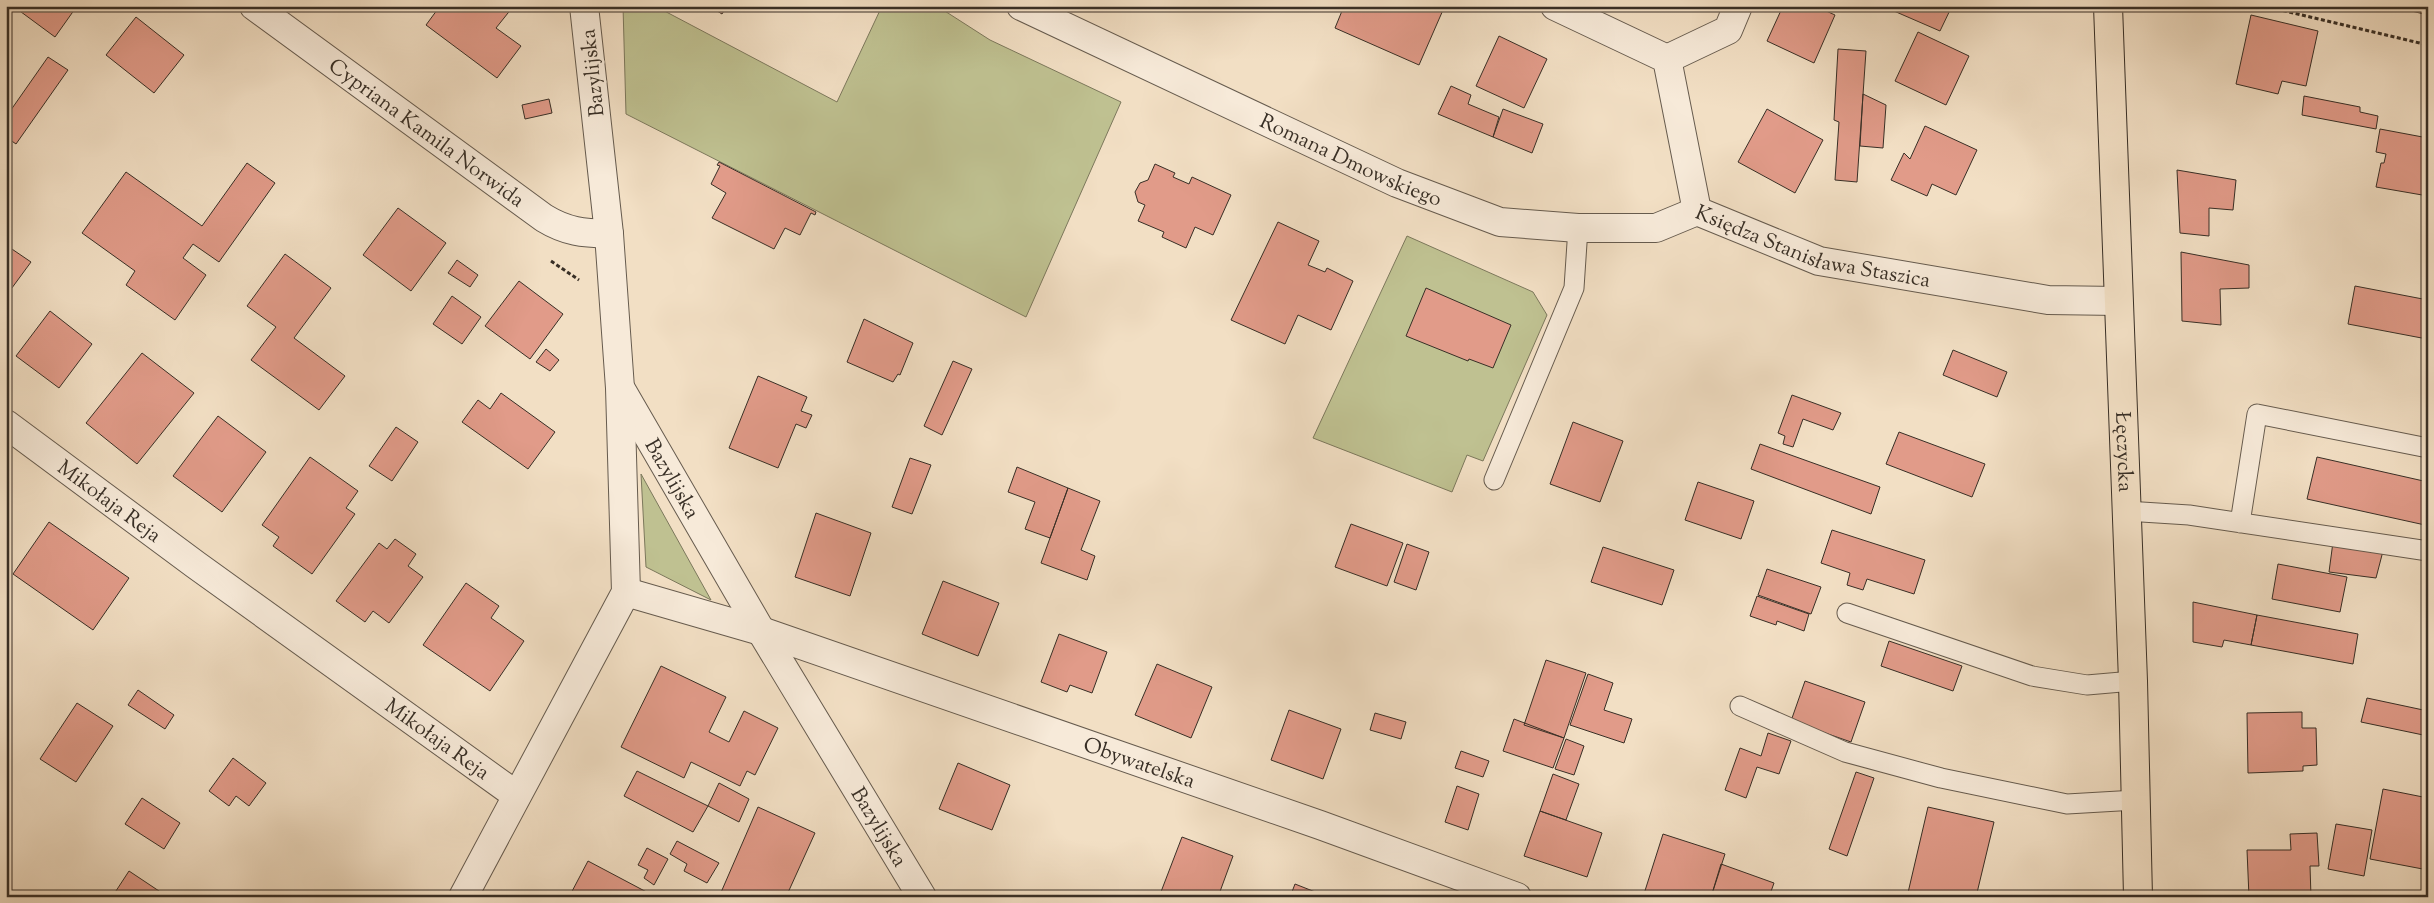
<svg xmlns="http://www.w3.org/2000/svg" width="2434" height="903" font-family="'Sorts Mill Goudy',serif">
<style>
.green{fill:#bfc191;stroke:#7c785c}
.building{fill:#e19b89;stroke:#382f26}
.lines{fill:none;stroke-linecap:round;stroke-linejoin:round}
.service-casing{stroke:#665b4e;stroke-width:21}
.minor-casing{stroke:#665b4e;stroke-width:30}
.primary-casing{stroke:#382f26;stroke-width:30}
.path{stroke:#382f26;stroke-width:3;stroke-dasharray:4 2.5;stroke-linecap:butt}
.service{stroke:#f7ead9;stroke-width:19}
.minor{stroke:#f7ead9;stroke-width:28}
.primary{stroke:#f2dfc4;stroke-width:28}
.labels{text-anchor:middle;stroke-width:5;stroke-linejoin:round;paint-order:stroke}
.street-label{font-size:21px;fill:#382f26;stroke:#f7ead9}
</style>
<rect width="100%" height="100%" fill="#f2dfc4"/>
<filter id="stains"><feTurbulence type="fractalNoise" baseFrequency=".004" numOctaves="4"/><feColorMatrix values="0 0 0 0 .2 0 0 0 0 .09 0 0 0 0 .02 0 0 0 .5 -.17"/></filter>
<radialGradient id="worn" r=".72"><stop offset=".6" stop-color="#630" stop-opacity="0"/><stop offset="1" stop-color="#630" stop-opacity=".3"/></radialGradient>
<!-- green -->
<path class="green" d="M623,6H655L837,102L882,6H937L990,40L1121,102L1026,317L626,114Z
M1407,236L1533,292L1547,315L1483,461L1467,455L1452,492L1313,438Z
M641,474L711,600L646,567Z"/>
<!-- building -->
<path class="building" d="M13,6H77L55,37Z
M440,6L512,8L496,28L521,46L497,78L426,25Z
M709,6H727L722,14Z
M1344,6H1434L1443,10L1419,65L1335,28Z
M1662,6H1673L1671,11Z
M1783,6H1815L1835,15L1814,63L1767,41Z
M1888,6H1952L1940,31L1887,8Z
M2391,6H2428V15Z
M2251,15L2318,31L2306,86L2282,81L2278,94L2236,84Z
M136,17L184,55L154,93L106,55Z
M1918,32L1969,56L1946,105L1895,81Z
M1499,36L1547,59L1524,108L1476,86Z
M1838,49L1866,51L1857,182L1835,180L1839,122L1834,120Z
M48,57L68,70L16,144L6,137V117Z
M1451,86L1471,95L1468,104L1499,117L1493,137L1438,114Z
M1863,94L1886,105L1883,148L1860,146Z
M2304,96L2360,107V112L2378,116L2376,129L2302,115Z
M549,99L552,113L525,119L522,105Z
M1503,109L1543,124L1532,153L1493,137Z
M1767,109L1823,140L1795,193L1738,162Z
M1925,126L1977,150L1956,195L1932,184L1927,196L1891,180L1904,153L1910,159Z
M2380,129L2428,138V196L2376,187L2381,163H2384L2386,154L2376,152Z
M719,162L816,212L815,215L811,213L800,235L785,228L774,249L712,218L726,193L711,184L720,166L717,165Z
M247,163L275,183L219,262L193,244L183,258L206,275L175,320L126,285L135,271L82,233L126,172L202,226Z
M1155,164L1175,173L1173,177L1189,184L1192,177L1231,195L1213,235L1195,227L1186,248L1162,237L1164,232L1138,221L1145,205L1138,202L1135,192L1140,183L1148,180Z
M2177,170L2236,180L2233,210L2209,208V236L2180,233Z
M398,208L446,243L411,291L363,255Z
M1278,222L1319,241L1308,265L1325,272L1327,268L1353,281L1331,330L1298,315L1285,344L1231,320Z
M6,245L31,262L6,296Z
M2181,252L2249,265V288L2220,289L2221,325L2182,321Z
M285,254L331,288L294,338L345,376L319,410L251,360L276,327L247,306Z
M457,260L478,275L470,287L448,273Z
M519,281L563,314L530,359L485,326Z
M2355,286L2428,300L2427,339L2348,324Z
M1426,288L1511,325L1493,368L1469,359L1468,361L1406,336Z
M452,296L481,317L462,344L433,324Z
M50,311L92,344L59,388L16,356Z
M864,319L913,343L900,375L898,374L893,382L847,362Z
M546,349L559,360L550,371L536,362Z
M1953,350L2007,372L1997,397L1943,375Z
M142,353L194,393L137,464L86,423Z
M953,361L972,369L942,435L924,426Z
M758,376L807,397L801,411L812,415L806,428L796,424L778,468L729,448Z
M501,393L555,432L528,469L462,422L478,400L490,409Z
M1792,395L1841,413L1833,430L1803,419L1793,447L1783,444L1785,436L1778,433Z
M218,416L266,452L222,512L173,476Z
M1573,422L1623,441L1600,502L1550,484Z
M396,427L418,442L392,481L369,466Z
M1899,432L1985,464L1972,497L1886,464Z
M1760,444L1880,487L1871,514L1751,469Z
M310,457L358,491L346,508L355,514L312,574L273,546L279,537L262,525Z
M2317,457L2428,482V513L2425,525L2307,499Z
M910,458L931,465L912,514L892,507Z
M1017,467L1068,488L1050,538L1025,529L1035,502L1008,492Z
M1698,482L1754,501L1741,539L1685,520Z
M1068,488L1100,501L1081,550L1095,556L1087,580L1041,563Z
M816,513L871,533L850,596L795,577Z
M49,522L129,578L93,630L13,574Z
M1351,524L1403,543L1387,586L1335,567Z
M1832,530L1925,560L1914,594L1867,579L1863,590L1847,585L1850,573L1821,563Z
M395,539L416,554L408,566L423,577L389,623L373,611L365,622L336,601L379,543L387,549Z
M2333,542L2383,551L2376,578L2329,572Z
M1407,544L1429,552L1416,590L1394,582Z
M1603,547L1674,570L1662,605L1591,582Z
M2278,564L2347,577L2340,612L2272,599Z
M1767,569L1821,587L1811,614L1758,595Z
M943,581L999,603L978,656L922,634Z
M466,583L499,606L491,618L524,641L490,691L423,645Z
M1757,596L1809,614L1804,631L1777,621L1776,625L1750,616Z
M2193,602L2257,615L2251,645L2224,640L2222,647L2193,642Z
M2257,615L2358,634L2353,664L2251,645Z
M1059,634L1107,652L1092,693L1070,685L1067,692L1041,682Z
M1889,641L1962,666L1953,691L1881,666Z
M1546,660L1586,673L1564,738L1524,725Z
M1157,664L1212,687L1191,738L1135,715Z
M661,666L726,697L709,732L729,742L744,711L778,728L755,775L747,771L740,786L691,762L684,778L621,747Z
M1588,674L1613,683L1604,710L1632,719L1624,743L1570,725Z
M1805,681L1865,702L1851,742L1791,721Z
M138,690L174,715L165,729L128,705Z
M2367,698L2428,711V736L2361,722Z
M77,703L113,726L76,782L40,759Z
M1289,710L1341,729L1323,779L1271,760Z
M2302,712V728H2316L2317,765L2303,766V771L2248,773L2247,713Z
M1375,713L1406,722L1401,739L1370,730Z
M1514,719L1564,738L1553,768L1503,751Z
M1768,733L1791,741L1779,774L1757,767L1746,798L1725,790L1740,748L1761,756Z
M1566,739L1584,746L1574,775L1555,769Z
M1461,751L1489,761L1483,777L1455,768Z
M233,758L266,783L249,806L236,796L229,806L209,791Z
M958,763L1010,785L992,830L939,809Z
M637,771L708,806L693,832L624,796Z
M1856,772L1874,778L1847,856L1829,849Z
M1553,774L1579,784L1566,820L1540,811Z
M719,783L749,799L739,822L708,806Z
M1457,786L1479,794L1468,830L1445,822Z
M2383,789L2428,798V870L2370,859Z
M142,798L180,823L164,849L125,824Z
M758,807L815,833L786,897H719Z
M1928,807L1994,822L1976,897H1907Z
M1540,811L1602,833L1587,877L1524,856Z
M2336,824L2372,830L2364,876L2328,869Z
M2317,833L2319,866H2310L2311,897H2249L2247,850H2291L2290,834Z
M1663,834L1725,854L1711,897H1643Z
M1182,837L1233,856L1218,897H1159Z
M677,841L719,863L707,883L684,871L687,864L670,854Z
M647,848L668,859L654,885L644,878L648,870L638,865Z
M588,861L656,897H569Z
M1721,864L1774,883L1769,897H1711Z
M129,871L168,897H112Z
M1295,884L1328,897H1290Z"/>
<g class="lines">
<defs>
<path id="service" d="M1494,480L1574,288L1578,228
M2126,511L2189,515L2428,551
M2240,523L2257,414L2428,448
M1847,613L2032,676L2087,685L2133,681
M1740,706L1845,752L1941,778L2067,804L2136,800"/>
<g id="minor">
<path id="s1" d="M254,6L544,218C567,232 583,233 609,234"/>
<path id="s2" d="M1021,6L1397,183L1500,222L1578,228H1656L1697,211"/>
<path id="s3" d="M1555,6L1667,59L1697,211L1819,261L2048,300L2118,301"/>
<path d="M1667,59L1728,30L1738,6"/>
<path id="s4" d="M622,391L761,631L922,897"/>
<path id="s5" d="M6,424L196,565L516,795"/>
<path id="s6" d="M626,592L761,631L1320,825L1517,897"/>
<path d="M463,897L626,592L620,388L609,234L584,6"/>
</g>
<g id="primary">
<path id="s7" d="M2108,6L2133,681L2138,897"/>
</g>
</defs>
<!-- service casing -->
<use href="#service" class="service-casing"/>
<!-- minor casing -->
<use href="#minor" class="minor-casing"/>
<!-- primary casing -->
<use href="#primary" class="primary-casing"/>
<!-- path -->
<path class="path" d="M2264,6L2428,45
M551,261L579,280
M1549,893L1560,897"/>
<!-- service -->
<use href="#service" class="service"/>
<!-- minor -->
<use href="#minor" class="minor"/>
<!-- primary -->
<use href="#primary" class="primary"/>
</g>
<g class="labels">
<!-- street labels -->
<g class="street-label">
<text transform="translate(592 73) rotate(-96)" y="7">Bazylijska</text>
<text dy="7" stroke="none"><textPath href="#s1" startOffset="214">Cypriana Kamila Norwida</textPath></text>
<text dy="7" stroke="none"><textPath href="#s2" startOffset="364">Romana Dmowskiego</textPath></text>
<text dy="7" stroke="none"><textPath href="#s3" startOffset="401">Księdza Stanisława Staszica</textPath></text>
<text dy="7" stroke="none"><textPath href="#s7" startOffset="446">Łęczycka</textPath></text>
<text dy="7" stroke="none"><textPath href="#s4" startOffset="101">Bazylijska</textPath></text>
<text dy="7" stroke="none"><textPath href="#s5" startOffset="129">Mikołaja Reja</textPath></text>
<text dy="7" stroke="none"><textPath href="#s5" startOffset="534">Mikołaja Reja</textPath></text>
<text dy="7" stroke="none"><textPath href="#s6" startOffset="541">Obywatelska</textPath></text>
<text dy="7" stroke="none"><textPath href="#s4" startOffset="506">Bazylijska</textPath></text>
</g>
</g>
<!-- margin -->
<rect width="2434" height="903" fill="none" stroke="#f2dfc4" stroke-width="25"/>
<rect x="8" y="8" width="2419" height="888" fill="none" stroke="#382f26" stroke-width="2.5"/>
<rect x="12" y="12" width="2409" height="878" fill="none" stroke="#382f26"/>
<rect width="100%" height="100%" filter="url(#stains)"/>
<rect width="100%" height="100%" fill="url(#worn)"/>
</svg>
